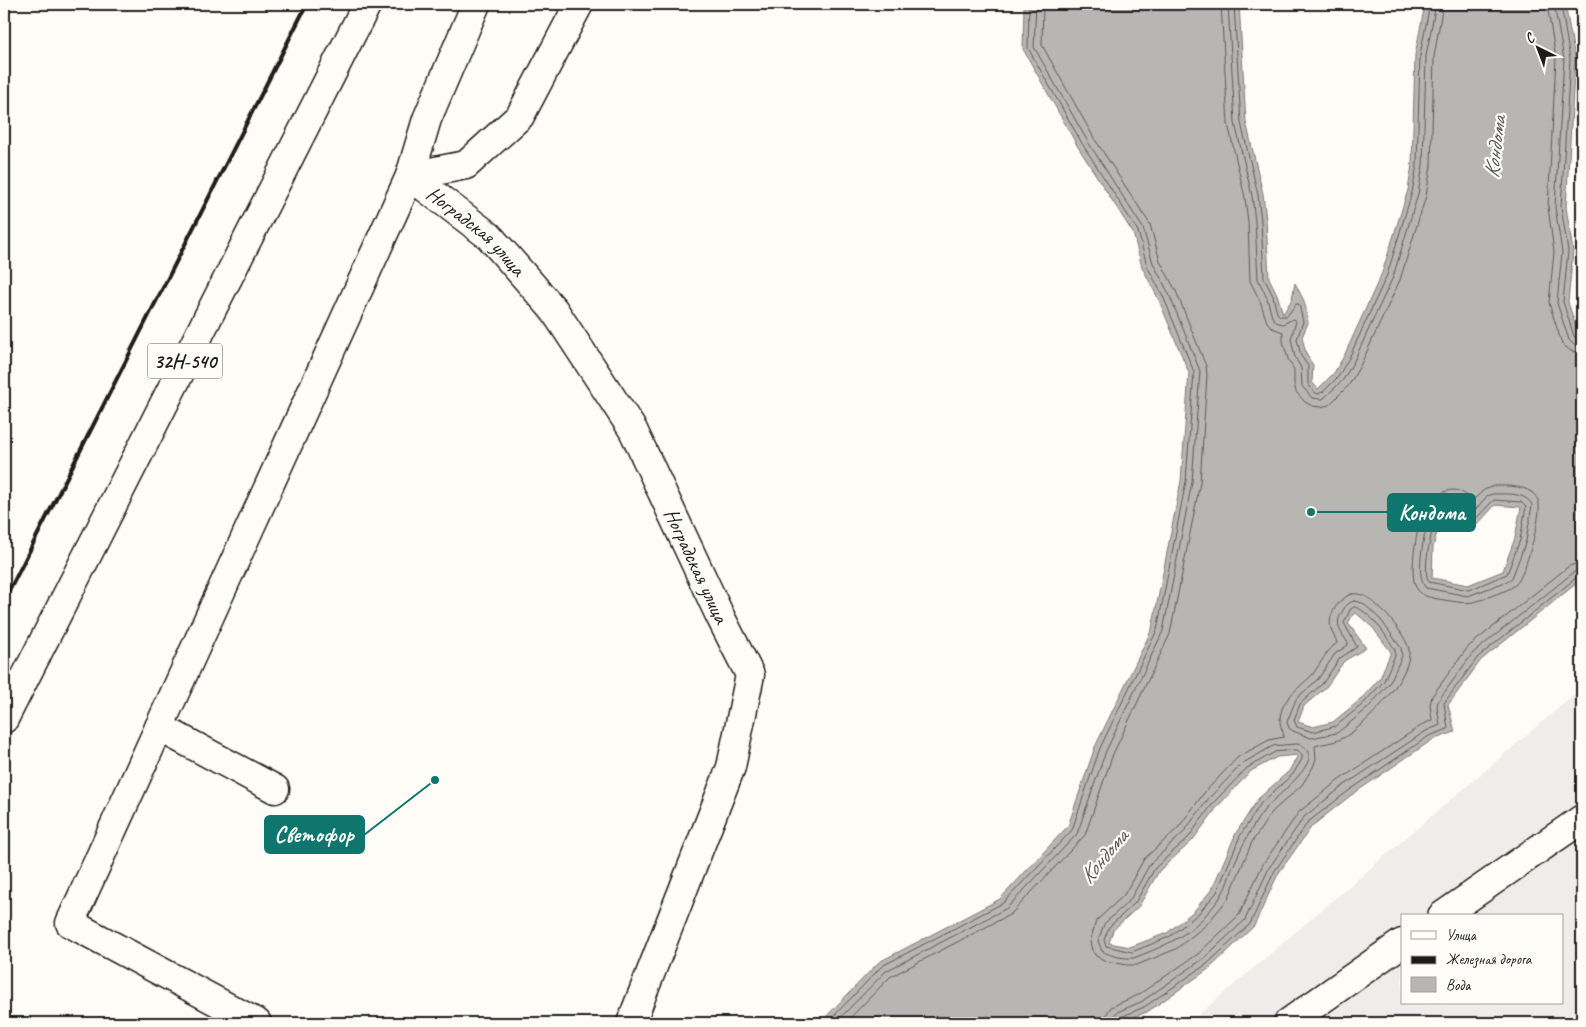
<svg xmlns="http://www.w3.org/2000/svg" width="1586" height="1027" font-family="Caveat,sans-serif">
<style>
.built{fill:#eeede9;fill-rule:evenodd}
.water{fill:#b7b6b2;stroke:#797876;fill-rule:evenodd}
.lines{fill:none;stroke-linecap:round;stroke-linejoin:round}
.shore{stroke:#5a5a58;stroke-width:1}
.minor-casing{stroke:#1c1c1c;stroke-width:31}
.major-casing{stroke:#1c1c1c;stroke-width:31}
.minor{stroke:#fdfcf7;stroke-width:28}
.major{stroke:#fdfcf7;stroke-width:28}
.rail{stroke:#1c1c1c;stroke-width:4}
.labels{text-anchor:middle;stroke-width:4.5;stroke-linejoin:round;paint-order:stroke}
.shield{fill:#fdfcf7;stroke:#605f5e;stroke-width:1}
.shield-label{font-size:20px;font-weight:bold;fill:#1c1c1c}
.street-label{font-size:21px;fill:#1c1c1c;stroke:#fdfcf7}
.water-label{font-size:22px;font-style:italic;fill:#5a5a58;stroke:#fdfcf7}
.leader{fill:none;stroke:#0f766e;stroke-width:2}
.callout-dot{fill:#0f766e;stroke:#fdfcf7;stroke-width:2}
.callout{fill:#0f766e;stroke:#0f766e;stroke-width:2}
.callout-label{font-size:22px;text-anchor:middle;font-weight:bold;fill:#fff}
</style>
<rect width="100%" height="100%" fill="#fdfcf7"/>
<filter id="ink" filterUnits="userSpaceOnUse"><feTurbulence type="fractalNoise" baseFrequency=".02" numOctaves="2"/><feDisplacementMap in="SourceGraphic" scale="10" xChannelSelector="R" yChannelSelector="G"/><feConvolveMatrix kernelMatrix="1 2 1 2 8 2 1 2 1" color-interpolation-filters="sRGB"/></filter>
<g filter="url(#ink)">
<!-- built -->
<path class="built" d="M1582,688V1023H1189ZM1402,916H1562V1003H1402Z"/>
<!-- water -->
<path class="water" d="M1024,4H1239L1246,122L1263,194L1266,220L1269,278L1277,294L1283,314L1292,299L1295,283L1303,299L1306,309L1308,323L1302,337L1306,354L1313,365L1312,382L1318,389L1334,373L1344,356L1382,273L1408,190L1412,165L1415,55L1425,4H1565L1575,58L1566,207L1573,251L1568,302L1578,334H1582V579L1481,660L1448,705L1455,732L1432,740L1350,796L1312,826L1278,874L1254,926L1210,968L1147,1012L1118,1023H820L879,962L1000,899L1068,826L1095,747L1152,629L1181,481L1189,373L1158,298L1142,267L1133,233L1078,147L1023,49ZM1495,505L1521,507L1515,538L1503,571L1468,585L1432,578L1433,547L1442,514L1454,509L1476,526ZM1355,612L1373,628L1391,652L1380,678L1360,700L1333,722L1313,727L1298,722L1304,706L1327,686L1344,661L1366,648L1348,623ZM1298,755L1289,771L1258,799L1236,833L1212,889L1194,911L1167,933L1130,947L1109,943L1113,930L1139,906L1159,871L1192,841L1218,806L1251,771L1277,757Z"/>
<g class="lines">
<!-- shore -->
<path class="shore" d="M1221,4L1228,124L1245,198L1248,222L1250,281L1260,301L1267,322L1272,328L1283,332V341L1288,359L1294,370V384L1296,392L1305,402L1312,406L1321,407L1329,405L1349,385L1361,364L1400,280L1426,196L1431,166L1434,57L1443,4
M1228,4L1235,123L1252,196L1255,221L1258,279L1267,298L1272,317L1276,322L1283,324L1293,319L1296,321L1291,339L1295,357L1301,368L1302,386L1312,398L1323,399L1343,380L1354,361L1393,277L1418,194L1423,165L1426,56L1436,4
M1234,4L1241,123L1258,195L1261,221L1264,278L1273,296L1277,313L1280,316H1287L1296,304H1299L1303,322L1297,339L1301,356L1308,366V384L1314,392L1318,394L1323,392L1338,377L1349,358L1387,275L1412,192L1417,165L1420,55L1430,4
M1547,4L1556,59L1548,207L1554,252L1549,303L1562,344L1571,351L1582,353
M1554,4L1564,59L1555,207L1562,252L1557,303L1569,340L1574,345H1582
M1561,4L1570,59L1561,207L1568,251L1563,302L1574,336L1577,339H1582
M1494,486C1505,486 1522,485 1531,492C1536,495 1538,499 1539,504C1541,517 1525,576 1516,584C1509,591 1497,593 1489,597C1469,605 1465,603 1444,600C1435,598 1423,598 1417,589C1407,576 1418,517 1427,504C1432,497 1445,490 1453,490C1462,490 1467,497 1474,499L1484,490Z
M1493,494C1506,494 1526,492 1532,505L1526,541L1512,578L1508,581L1468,596L1426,588C1413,575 1426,524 1433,508C1436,505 1440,503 1444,501C1459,493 1462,504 1475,510L1487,496Z
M1494,500L1521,502L1526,507L1520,540L1507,574L1469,590L1429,582C1421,570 1433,525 1438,511L1455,504L1476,518Z
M1352,594C1366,592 1374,603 1384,612C1391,619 1408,640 1409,650C1413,676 1363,729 1341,739C1333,743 1324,743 1315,746L1316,759L1313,767L1302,785L1272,812L1252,842L1228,899L1206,925L1176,949L1137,965H1127L1106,961L1096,956L1092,950L1090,942L1096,921L1124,895L1144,859L1178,828L1204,793L1238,757L1269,740L1284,737C1284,732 1280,727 1280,722C1279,699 1300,688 1313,674C1321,663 1326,651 1337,643C1336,638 1332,634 1331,629C1327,615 1339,598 1352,594Z
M1354,601L1363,603L1381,620L1401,648L1402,656L1390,682L1367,709L1337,733L1311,738L1293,731L1289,728L1287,722L1296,699L1318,679L1335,654L1348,645V643C1341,632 1334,625 1342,612C1345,606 1348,603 1354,601Z
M1354,607C1369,609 1388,638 1395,650V655L1384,681L1363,704L1336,726L1313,732L1297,727L1294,720L1300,704L1323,683L1340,658L1357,647L1344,623L1350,610Z
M1297,744C1336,753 1272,799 1265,809C1251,827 1241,848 1232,869C1229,877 1227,886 1222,894C1218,902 1209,911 1203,918C1183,939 1161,947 1134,958C1125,959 1110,956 1102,951L1098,941L1104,924L1130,900L1150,864L1183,833L1209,798L1243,763L1273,746Z
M1297,750L1302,754V759L1293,774L1261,803L1240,836L1217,892L1198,914L1169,937L1132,952L1106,946L1104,940L1109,927L1135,903L1155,868L1188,838L1214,802L1247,768L1275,752Z
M827,1023L882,966L1003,903L1072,830L1100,748L1157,630L1186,481L1194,372L1163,296L1147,266L1138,231L1083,145L1028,48L1029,4
M835,1023L886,971L1007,908L1077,834L1106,751L1163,631L1192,482L1200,371L1169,294L1153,263L1143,228L1088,142L1034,47L1036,4
M845,1023L890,977L1011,914L1085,835L1113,754L1170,634L1200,483L1207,375L1206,366L1176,291L1160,261L1150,224L1094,138L1042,45L1043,4
M1105,1023L1106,1015L1111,1007L1138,995L1198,954L1239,915L1263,864L1299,812L1339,780L1422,725L1432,720L1430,705L1432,696L1468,647L1569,566L1582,562
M1112,1023L1113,1017L1117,1012L1141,1002L1203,959L1245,920L1269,868L1304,817L1343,786L1426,731L1440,725L1437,707L1438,701L1473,653L1574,572L1582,569
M1119,1023L1121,1017L1144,1007L1207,964L1250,924L1274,872L1308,822L1347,792L1429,736L1448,729L1444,703L1478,657L1577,577L1582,576"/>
<defs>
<g id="minor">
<path d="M476,4L427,119L410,176L466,165L520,116L579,4"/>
<path d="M159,727L275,789"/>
<path d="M1442,916L1582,819"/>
<path id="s1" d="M257,1023L70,923L410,176L489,236L554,310L633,430L720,616L750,675L731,767L631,1023"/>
<path d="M1288,1023L1402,943"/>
</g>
<path id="major" d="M4,719L367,4"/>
</defs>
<!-- minor casing -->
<use href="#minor" class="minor-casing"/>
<!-- major casing -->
<use href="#major" class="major-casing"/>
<!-- minor -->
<use href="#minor" class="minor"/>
<!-- major -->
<use href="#major" class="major"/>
<!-- rail -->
<path class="rail" d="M4,601L307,4"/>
</g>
</g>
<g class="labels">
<!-- shield labels -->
<rect class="shield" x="147.5" y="343.5" width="75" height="35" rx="4"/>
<g class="shield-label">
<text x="185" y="368">32Н-540</text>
</g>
<!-- street labels -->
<g class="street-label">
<text dy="7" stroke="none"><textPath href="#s1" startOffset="1119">Ноградская улица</textPath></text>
<text dy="7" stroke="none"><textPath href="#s1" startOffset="1524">Ноградская улица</textPath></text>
</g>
<!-- water labels -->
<g class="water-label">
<text transform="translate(1494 147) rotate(-83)" y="8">Кондома</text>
<text transform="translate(1103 856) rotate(-50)" y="8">Кондома</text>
</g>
</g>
<!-- callouts -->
<path class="leader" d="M1311 512L1388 512M435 780L364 835"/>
<g class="callout-dot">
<circle cx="1311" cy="512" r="5"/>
<circle cx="435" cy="780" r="5"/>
</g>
<g class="callout">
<rect x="1388" y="494" width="87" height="37" rx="5"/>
<rect x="265" y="816" width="99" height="37" rx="5"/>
</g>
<g class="callout-label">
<text x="1432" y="520">Кондома</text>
<text x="314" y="842">Светофор</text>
</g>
<!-- margin -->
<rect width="1586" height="1027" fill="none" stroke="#fdfcf7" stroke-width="20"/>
<rect x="10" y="10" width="1566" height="1007" fill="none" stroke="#1c1c1c" stroke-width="2" filter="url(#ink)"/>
<!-- legend -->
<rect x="1401" y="914" width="162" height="90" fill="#fdfcf7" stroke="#a3a29f"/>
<rect x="1411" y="931" width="25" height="8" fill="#fdfcf7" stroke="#a3a29f"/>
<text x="1446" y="940" font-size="15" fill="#1c1c1c">Улица</text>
<rect x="1411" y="956" width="25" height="8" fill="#1c1c1c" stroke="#a3a29f"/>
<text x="1446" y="964" font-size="15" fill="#1c1c1c">Железная дорога</text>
<rect x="1411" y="977" width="25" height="15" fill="#b7b6b2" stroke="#a3a29f"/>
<text x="1446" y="990" font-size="15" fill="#1c1c1c">Вода</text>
<!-- north arrow -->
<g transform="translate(1538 48) rotate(318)" stroke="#fdfcf7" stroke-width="4" paint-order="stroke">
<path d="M0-4L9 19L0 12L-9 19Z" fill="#1c1c1c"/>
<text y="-8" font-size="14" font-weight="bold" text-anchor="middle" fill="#1c1c1c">С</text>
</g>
</svg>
